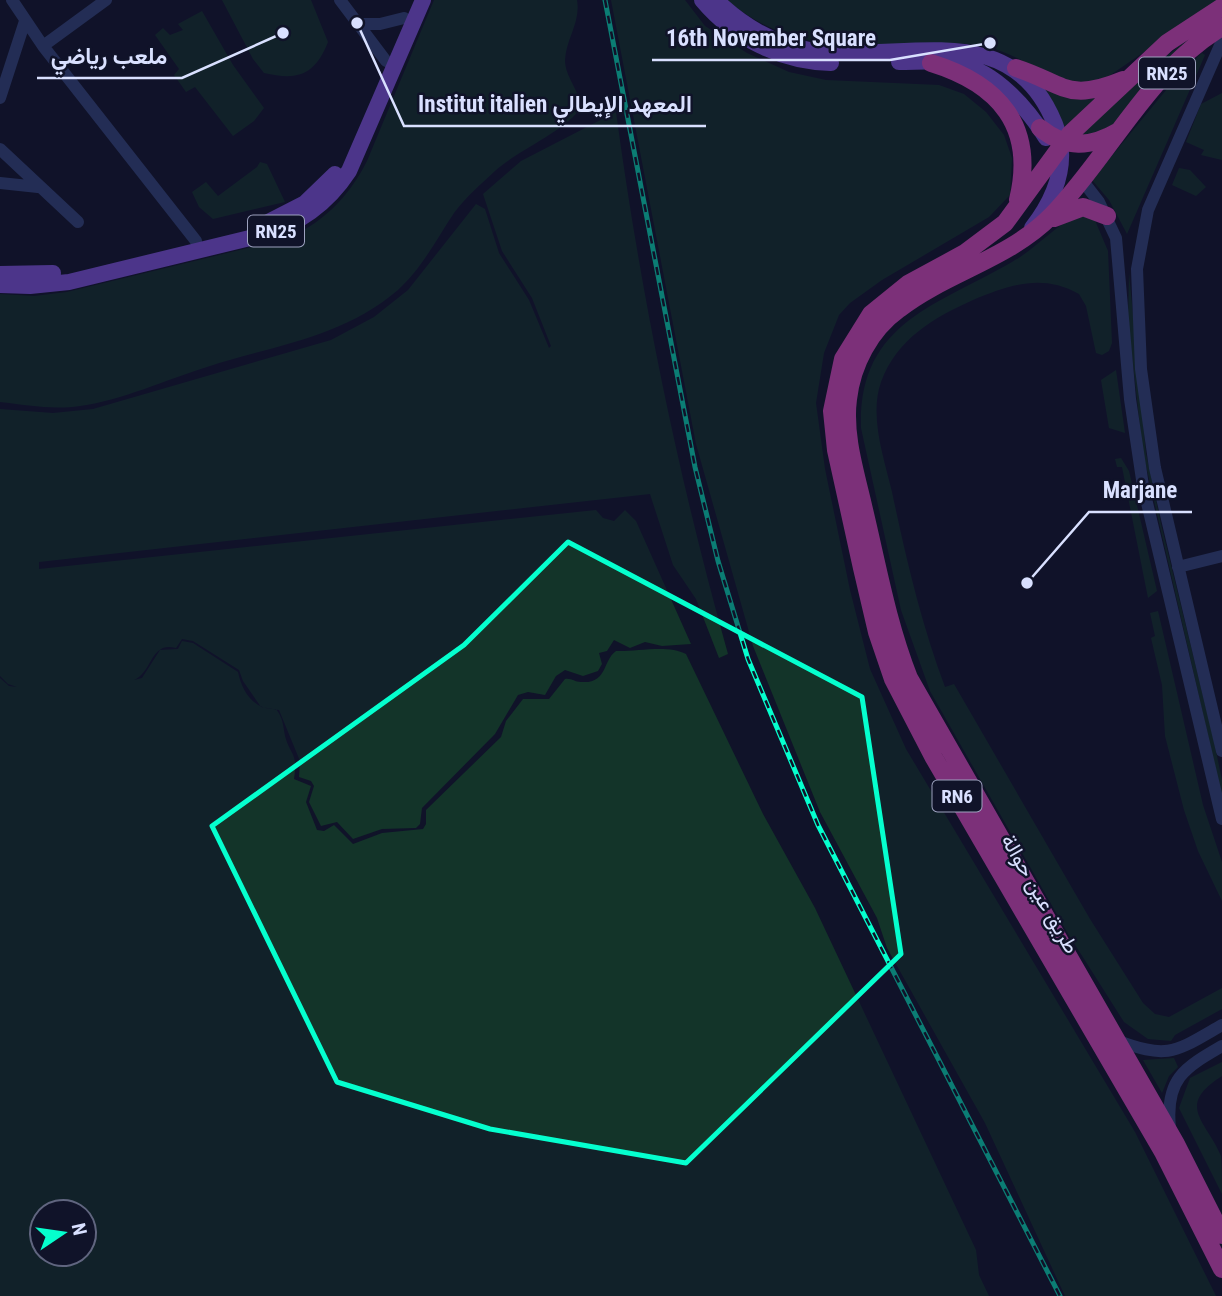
<svg xmlns="http://www.w3.org/2000/svg" width="1222" height="1296" font-family="'Roboto Condensed',Vazirmatn,sans-serif">
<style>
.green{fill:#133429;fill-rule:evenodd}
.lines{fill:none;stroke-linecap:round;stroke-linejoin:round}
.minor{stroke:#3b4f89;stroke-width:12}
.major{stroke:#9460ff;stroke-width:16}
.highway{stroke:#ff54d9;stroke-width:18}
.rail-casing{stroke:#05ffce;stroke-width:5}
.rail{stroke:#101329;stroke-width:2.5;stroke-dasharray:8;stroke-linecap:butt}
.marked{fill:none;stroke:#05ffce;stroke-width:5;stroke-linejoin:round}
.labels{text-anchor:middle;stroke-width:5;stroke-linejoin:round;paint-order:stroke}
.shield{fill:#101329;stroke:#9da2bf;stroke-width:2}
.shield-label{font-size:19px;font-weight:bold;fill:#d9e0ff}
.street-label{font-size:21px;fill:#d9e0ff;stroke:#101329}
.leader{fill:none;stroke:#d9e0ff;stroke-width:2.5}
.callout-dot{fill:#d9e0ff;stroke:#101329;stroke-width:2.5}
.callout-label{font-size:23px;text-anchor:middle;font-weight:bold;fill:#d9e0ff;stroke:#101329;stroke-width:5;stroke-linejoin:round;paint-order:stroke}
</style>
<rect width="100%" height="100%" fill="#101329"/>
<!-- green -->
<path class="green" d="M222,0H311L328,42C315,75 298,81 264,73L253,59Z
M434,0H577C581,22 566,39 565,60C565,78 581,91 580,108C570,128 515,152 495,171C481,184 465,198 454,213C436,240 422,268 398,290C342,338 274,345 207,367C165,380 123,400 80,406C53,410 26,405 0,402V294L34,296L67,292L281,240C320,227 349,197 367,161Z
M611,0H685L705,26L747,53L789,72L826,80L939,85L964,94L986,112L1004,135L1012,158L1010,195L989,217L882,280L850,303L839,315L824,353L816,403L825,469L850,590L870,669L906,749L1135,1132L1216,1296H1065L985,1123L887,948L877,918L820,812L753,646L696,444Z
M727,0H1220L1106,78C1059,96 1027,53 982,46C961,42 940,44 918,45C846,47 785,49 727,0Z
M202,11L233,65L264,108L254,121L233,136L195,87L186,92L174,75L179,69L155,35L163,28L170,35L183,30L178,24Z
M1222,15V20L1114,124L1092,135L1078,136C1124,93 1169,50 1222,15Z
M1202,53L1205,55L1127,234L1109,200L1092,180L1181,72Z
M1036,82L1102,94L1067,133Z
M1222,93V160L1201,155L1204,150L1186,142L1201,104Z
M616,112C641,296 678,476 728,654L719,658L696,599L673,565L650,494L39,562V569L596,510L603,518L614,521L625,510L636,521L691,644L662,646L645,642L630,648L614,640L607,651L599,653L602,664L598,671L583,676L565,670L556,676L545,695L528,692L518,695L495,734L422,808L420,824L416,828L382,829L353,839L337,822L321,826L309,802L314,786L311,781L299,777L300,761L279,710L261,707L243,681L239,670L193,641L182,639L176,648C150,641 153,672 134,680L142,678L160,650L178,649L182,641L193,643L238,672C242,692 254,710 276,709C283,718 283,725 285,736C291,757 298,752 294,779L311,786L306,802L317,830L324,831L334,825L353,844L382,833L423,829L426,824V810L501,737L506,721L523,699H549L565,679C572,678 574,682 581,682C608,684 602,661 616,651C635,652 668,644 686,654L763,814L815,908L976,1250L979,1275L989,1296H0V678L9,686L17,687L8,684L0,676V409L53,413L93,409L331,340L374,317L408,290L476,204L485,209L499,253L529,300L549,348L551,346L532,298L502,251L483,194L521,161ZM42,1212H84V1254H42Z
M260,162L267,164L285,202L213,219L199,207L192,192L206,182L218,196L257,167Z
M1179,168L1190,170L1206,187L1196,196L1172,185Z
M1077,215L1094,218L1108,251L1112,343L1109,351L1102,355L1096,353L1086,306L1079,294C1042,273 1009,285 973,300C933,318 897,339 881,382C869,416 884,458 892,492C906,558 921,623 945,687L954,684L1090,919L1143,1003L1155,1014L1169,1017L1222,988V1009L1175,1035L1171,1041L1148,1039L1124,1022L1067,932L930,691L901,610L861,428C858,323 936,306 1012,262C1035,249 1054,227 1077,215Z
M1129,273L1146,453L1161,524L1213,737L1222,780V796L1143,453L1128,320Z
M1116,370L1125,433L1109,428L1101,380Z
M1121,458L1129,471L1157,591L1148,598L1122,467H1117L1115,459Z
M1158,611L1203,805L1222,862V901L1198,851L1184,810L1165,736L1162,685L1151,638L1155,636L1150,613Z
M1174,1058L1178,1067L1169,1076L1162,1093L1143,1060Z
M1222,1062V1076C1175,1106 1206,1120 1221,1156C1222,1167 1222,1183 1222,1194L1179,1108L1190,1078Z"/>
<g class="lines">
<!-- minor -->
<path class="minor" d="M12,0L43,46L196,241
M340,0L386,61
M356,24H380L404,18
M1222,41L1148,210L1137,269L1141,369L1155,468L1222,751
M43,46L106,0
M0,98L25,21
M0,149L78,222
M1082,180L1099,202L1116,238L1130,399L1143,486L1222,819
M0,183L38,187
M1178,567L1222,556
M1116,1040C1169,1060 1175,1052 1222,1025
M1170,1128C1165,1079 1184,1068 1222,1046"/>
<!-- major -->
<path class="major" d="M702,0C734,38 781,62 831,63
M716,0C742,25 773,44 809,50C900,65 1010,12 1055,124C1070,162 1056,197 1032,228
M899,62C919,62 940,60 960,64C996,72 1027,108 1046,138
M266,223L305,203L335,174
M0,274L53,273
M0,285L30,286L69,282L262,235C300,224 328,203 349,171L423,0"/>
<!-- highway -->
<path class="highway" d="M1222,7L1167,43L1070,134L1005,223L965,253L908,284L871,314L843,359L832,411L836,450L862,568L877,632L893,679L934,758L1163,1152L1222,1269
M1222,27C1148,71 1110,155 1052,215C1009,259 947,272 899,309C870,330 852,364 848,399C843,437 857,477 865,514C878,569 888,625 909,678L1176,1144L1222,1235
M931,63C999,84 1036,126 1018,200
M1016,68C1065,84 1067,103 1123,80
M1040,128C1066,149 1090,148 1119,131
M1054,218L1083,207L1107,216"/>
<defs>
<path id="rail" d="M605,0L695,467L718,561L748,659L818,825L1060,1296"/>
</defs>
<!-- rail casing -->
<use href="#rail" class="rail-casing"/>
<!-- rail -->
<use href="#rail" class="rail"/>
</g>
<!-- marked area -->
<path d="M0 0H1222V1296H0ZM568,542L862,697L901,954L686,1163L490,1129L337,1082L212,826L464,645Z" fill="#101329" fill-opacity=".55" fill-rule="evenodd"/>
<path class="marked" d="M568,542L862,697L901,954L686,1163L490,1129L337,1082L212,826L464,645Z"/>
<g class="labels">
<!-- shield labels -->
<g class="shield">
<rect x="1139" y="57.5" width="56" height="31" rx="5"/>
<rect x="248" y="215.5" width="56" height="31" rx="5"/>
<rect x="932.5" y="780.5" width="49" height="31" rx="5"/>
</g>
<g class="shield-label">
<text x="1167" y="80">RN25</text>
<text x="276" y="238">RN25</text>
<text x="957" y="803">RN6</text>
</g>
<!-- street labels -->
<g class="street-label">
<text transform="translate(1040 894) rotate(60)" y="7">طريق عين حوالة</text>
</g>
</g>
<!-- callouts -->
<path class="leader" d="M990 43L890 60H652M283 33L182 78H37M357 23L404 126H706M1027 583L1089 512H1192"/>
<g class="callout-dot">
<circle cx="990" cy="43" r="7"/>
<circle cx="283" cy="33" r="7"/>
<circle cx="357" cy="23" r="7"/>
<circle cx="1027" cy="583" r="7"/>
</g>
<g class="callout-label">
<text x="771" y="46">16th November Square</text>
<text x="109" y="64">ملعب رياضي</text>
<text x="555" y="112">Institut italien المعهد الإيطالي</text>
<text x="1140" y="498">Marjane</text>
</g>
<!-- north arrow -->
<g transform="translate(63 1233) rotate(77)"><circle r="33" fill="#101329" stroke="#60657f" stroke-width="2"/>
<path d="M0-5L12 26L0 18L-12 26Z" fill="#05ffce"/>
<text y="-10" font-size="19" font-weight="bold" text-anchor="middle" fill="#d9e0ff">N</text>
</g>
</svg>
